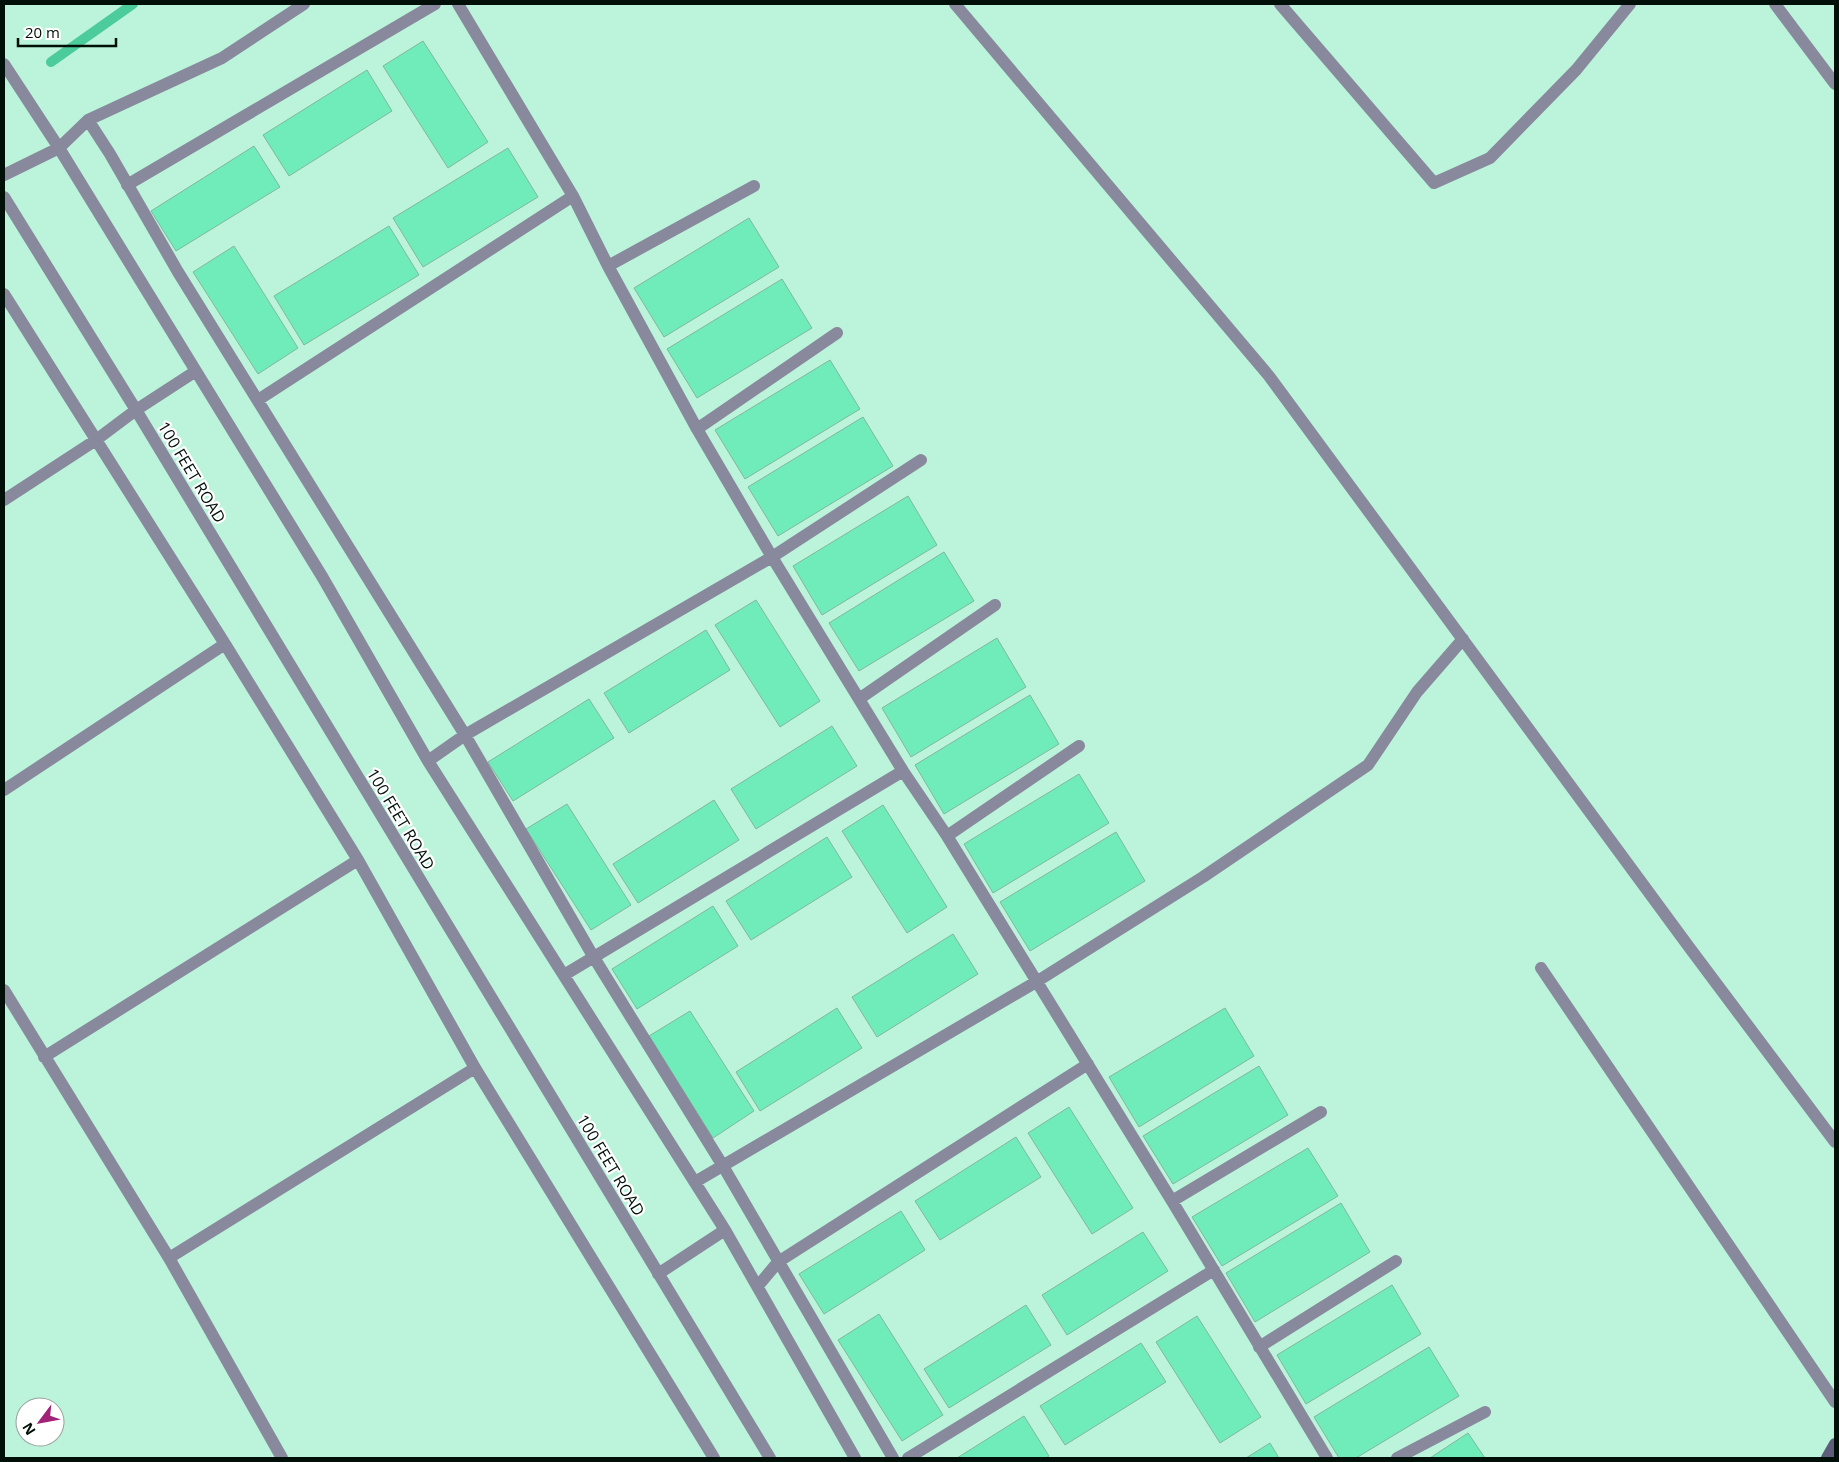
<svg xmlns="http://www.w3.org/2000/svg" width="1839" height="1462" font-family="'Open Sans',sans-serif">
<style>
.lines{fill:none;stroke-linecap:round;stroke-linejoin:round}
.stream{stroke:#4ccc9c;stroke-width:10}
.building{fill:#70ecbb;stroke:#80b79e}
.street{stroke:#89899e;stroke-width:12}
.secondary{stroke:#5e5e7b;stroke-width:12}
.labels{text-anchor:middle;stroke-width:4.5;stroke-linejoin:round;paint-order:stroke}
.street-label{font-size:16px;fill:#001008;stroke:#fff}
</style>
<rect width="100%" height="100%" fill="#bbf4da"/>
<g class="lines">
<!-- stream -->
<path class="stream" d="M51,62L133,4"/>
</g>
<!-- building -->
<path class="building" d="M423,41L488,142L448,168L383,66Z
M367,70L392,111L289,176L263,135Z
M254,146L280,187L176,251L151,211Z
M508,148L538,197L423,267L393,218Z
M749,218L779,267L664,337L634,288Z
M389,226L419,275L304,345L274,296Z
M234,246L298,348L258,374L193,272Z
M782,279L812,328L697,398L667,349Z
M830,360L860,409L745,479L715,430Z
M863,417L893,466L778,536L748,487Z
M908,496L937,545L822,615L793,566Z
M944,552L974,601L859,671L829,623Z
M756,600L820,701L780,727L715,625Z
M706,630L730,670L629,733L604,693Z
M997,638L1026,687L911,757L882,708Z
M1030,695L1059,744L944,814L915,765Z
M589,699L614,738L513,801L488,762Z
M832,726L857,766L756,829L731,789Z
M1079,774L1109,823L993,893L964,844Z
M714,800L739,840L638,903L613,864Z
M567,804L631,905L591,930L526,829Z
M883,805L947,907L907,933L842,831Z
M1116,832L1145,881L1030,951L1000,902Z
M827,837L852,877L751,940L726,901Z
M713,906L738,946L637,1009L612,969Z
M953,934L978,974L877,1037L852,997Z
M837,1008L862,1048L760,1111L736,1072Z
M1225,1008L1254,1056L1139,1127L1109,1077Z
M690,1011L754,1111L713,1138L649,1036Z
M1259,1066L1288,1115L1173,1184L1143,1136Z
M1069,1107L1133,1208L1092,1234L1028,1133Z
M1016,1137L1041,1177L940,1240L915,1201Z
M1308,1148L1338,1196L1222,1266L1192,1217Z
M1341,1203L1370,1252L1255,1322L1226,1273Z
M901,1211L925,1250L824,1314L799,1274Z
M1143,1232L1168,1271L1067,1335L1042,1295Z
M1392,1285L1421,1334L1306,1404L1277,1355Z
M1026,1305L1051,1345L949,1408L924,1369Z
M879,1314L943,1415L902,1441L838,1340Z
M1197,1316L1261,1417L1220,1443L1156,1342Z
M1141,1343L1166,1382L1065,1445L1040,1406Z
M1429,1347L1459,1396L1356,1458H1339L1314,1417Z
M1024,1416L1049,1456L1046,1458H957Z
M1468,1433L1485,1458H1430Z
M1270,1443L1279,1458H1246Z"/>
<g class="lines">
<!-- street -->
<path class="street" d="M458,4L573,196L608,266L697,429L772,557L903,771L947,836L1172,1201L1327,1458
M955,4L1269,376L1689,947L1835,1142
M1280,4L1434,183L1490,158L1576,70L1630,4
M1775,4L1835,84
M4,64L59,148L323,578L428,761L725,1230L855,1458
M88,120L110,154L178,272L465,735L593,956L723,1166L893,1458
M4,175L59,148L88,120L222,58L304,4
M127,185L435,4
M4,197L136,410L770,1458
M608,266L754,186
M4,294L225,644L358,860L475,1068L714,1458
M258,400L573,196
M697,429L837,333
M4,500L96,440L136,410L196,371
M859,699L995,605
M428,761L465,735L772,557L921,460
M4,790L225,644
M947,836L1079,746
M1541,968L1835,1402
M564,975L903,771
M4,990L169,1258L282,1458
M44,1057L358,860
M695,1182L1036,982L1203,877L1368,765L1417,692L1463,639
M1172,1201L1321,1112
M169,1258L475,1068
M658,1274L725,1230
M758,1286L778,1262L1088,1064
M1259,1347L1396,1261
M908,1458L1214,1270
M1397,1458L1485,1412"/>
<!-- secondary -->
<path class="secondary" d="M1827,1458L1835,1444"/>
</g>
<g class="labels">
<!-- street labels -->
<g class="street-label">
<text transform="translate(192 472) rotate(59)" y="6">100 FEET ROAD</text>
<text transform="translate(401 819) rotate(59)" y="6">100 FEET ROAD</text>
<text transform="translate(611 1165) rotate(59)" y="6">100 FEET ROAD</text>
</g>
</g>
<!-- border -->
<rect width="1839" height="1462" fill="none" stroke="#001008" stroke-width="10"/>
<!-- north arrow -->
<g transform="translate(40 1422) rotate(238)"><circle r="24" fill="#ffffff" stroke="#999f9c"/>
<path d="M0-4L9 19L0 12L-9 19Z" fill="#a02377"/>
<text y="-8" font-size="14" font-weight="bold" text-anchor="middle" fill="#001008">N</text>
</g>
<!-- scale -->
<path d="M18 38v8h98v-8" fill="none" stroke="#001008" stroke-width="2.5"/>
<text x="25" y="38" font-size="15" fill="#001008" stroke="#ffffff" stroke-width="4" paint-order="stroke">20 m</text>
</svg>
